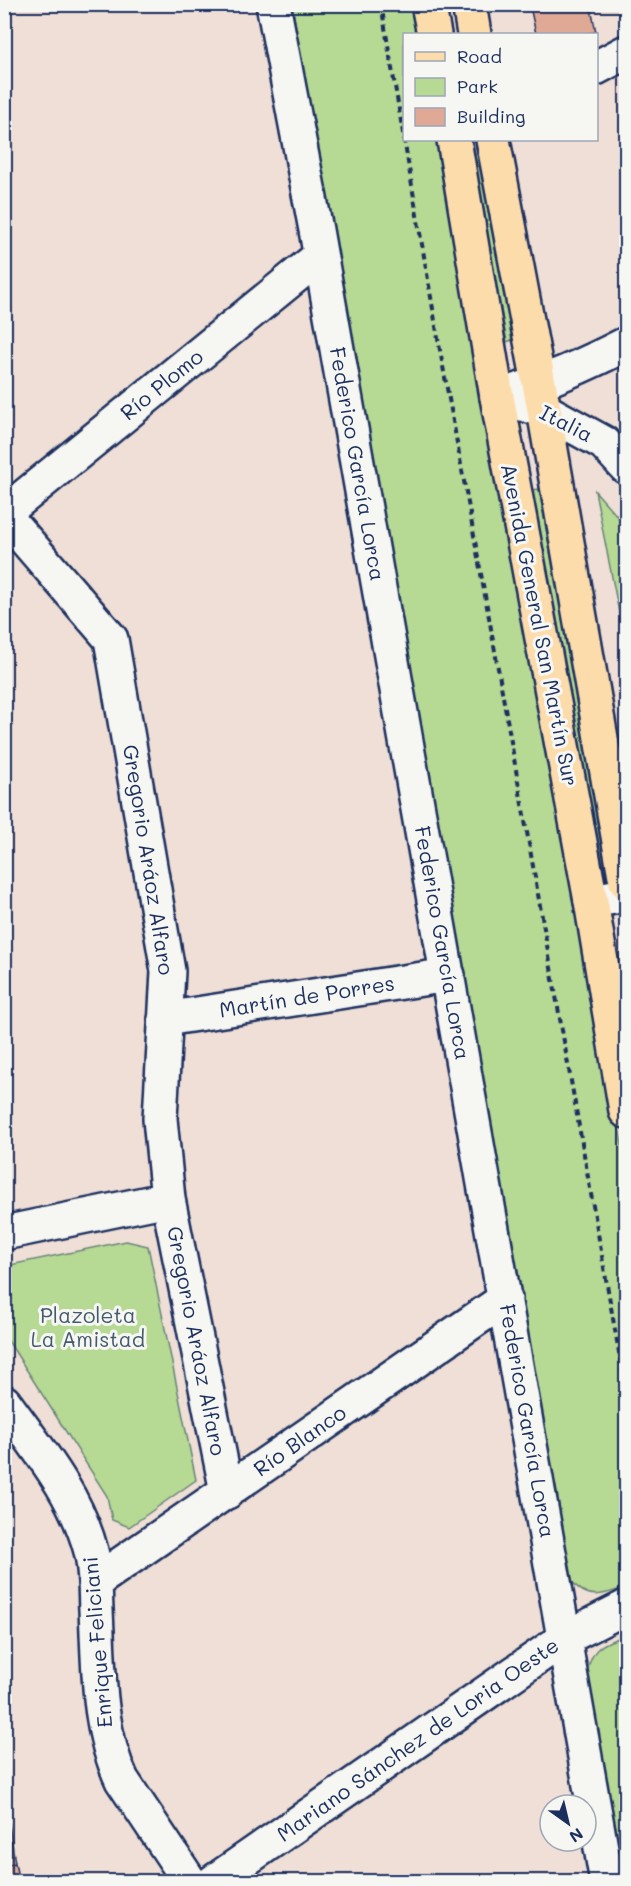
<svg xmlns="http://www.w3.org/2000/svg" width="631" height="1886" font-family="Mali,sans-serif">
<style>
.green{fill:#b6d994;stroke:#688479;stroke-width:1.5}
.building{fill:#dfa995;stroke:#1b2f5e;stroke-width:1.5}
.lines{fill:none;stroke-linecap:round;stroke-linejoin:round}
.minor-casing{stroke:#1b2f5e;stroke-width:38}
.major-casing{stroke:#1b2f5e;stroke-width:38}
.path{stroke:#1b2f5e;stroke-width:4;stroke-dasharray:6 4.5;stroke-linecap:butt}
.minor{stroke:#f6f6f2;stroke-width:33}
.major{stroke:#fddcac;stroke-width:33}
.labels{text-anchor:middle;stroke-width:6;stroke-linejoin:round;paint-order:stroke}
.street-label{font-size:21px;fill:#1b2f5e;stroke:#f6f6f2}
.park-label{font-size:21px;fill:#425a6c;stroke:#f6f6f2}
</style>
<rect width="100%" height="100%" fill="#efdfd6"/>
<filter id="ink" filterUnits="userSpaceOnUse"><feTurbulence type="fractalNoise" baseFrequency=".0167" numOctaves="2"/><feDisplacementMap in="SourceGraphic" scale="12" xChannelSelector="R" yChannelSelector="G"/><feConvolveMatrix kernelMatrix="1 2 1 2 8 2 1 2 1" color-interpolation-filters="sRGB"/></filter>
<g filter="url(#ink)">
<!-- green -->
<path class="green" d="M292,5H414L420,34H404V140H439L578,892L626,1168V1587C604,1595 587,1602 571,1580Z
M478,152L512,340L507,342L471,154Z
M539,489L608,870L601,872L590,806L586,797L531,490Z
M595,491L626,526V648Z
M126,1241L148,1246L196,1480L129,1527L112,1520L107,1496L5,1336V1266Z
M626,1635V1882L587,1672C593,1645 603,1644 626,1635Z"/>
<!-- building -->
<path class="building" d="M559,4H590L596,32L583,34H536L531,11Z
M9,1824L15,1863L4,1866V1825Z
M15,1863L19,1882H4V1866Z"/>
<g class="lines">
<defs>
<path id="minor" d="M273,4L316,230L607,1882
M596,68L626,52
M512,392C552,380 589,363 626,344
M497,397L544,410L604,443L626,467
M4,513L320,256
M4,515L111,639L168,971L160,1119L168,1199L227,1492
M591,901L626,895
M165,1019L448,975
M4,1233L168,1199
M4,1402C38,1449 76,1494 91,1551C96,1570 95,1591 96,1610C99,1667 97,1728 122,1780L190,1882
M95,1582L505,1299
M213,1882L565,1638L626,1607"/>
<path id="major" d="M428,4L434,34
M469,4L474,34
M454,140L497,397L591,901L626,1111
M493,140L544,410L626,882"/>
</defs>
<!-- minor casing -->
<use href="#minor" class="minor-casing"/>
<!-- major casing -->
<use href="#major" class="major-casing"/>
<!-- path -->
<path class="path" d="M381,4L440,350L490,623L626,1392"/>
<!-- minor -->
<use href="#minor" class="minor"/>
<!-- major -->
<use href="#major" class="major"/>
</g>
</g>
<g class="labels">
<!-- street labels -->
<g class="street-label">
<text transform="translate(162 385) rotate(-39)" y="7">Río Plomo</text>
<text transform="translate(566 424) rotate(27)" y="7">Italia</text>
<text transform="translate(357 464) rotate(80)" y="7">Federico García Lorca</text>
<text transform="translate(539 625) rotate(79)" y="7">Avenida General San Martín Sur</text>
<text transform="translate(148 860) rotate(81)" y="7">Gregorio Aráoz Alfaro</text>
<text transform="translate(442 943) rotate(80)" y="7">Federico García Lorca</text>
<text transform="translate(307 997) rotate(-9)" y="7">Martín de Porres</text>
<text transform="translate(196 1341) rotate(79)" y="7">Gregorio Aráoz Alfaro</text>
<text transform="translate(527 1421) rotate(80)" y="7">Federico García Lorca</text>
<text transform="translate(300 1441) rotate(-35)" y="7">Río Blanco</text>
<text transform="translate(98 1642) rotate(-95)" y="7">Enrique Feliciani</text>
<text transform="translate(418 1740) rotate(-35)" y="7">Mariano Sánchez de Loria Oeste</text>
</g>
<!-- park labels -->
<g class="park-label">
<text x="88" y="1323">Plazoleta<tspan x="88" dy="24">La Amistad</tspan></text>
</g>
</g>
<!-- margin -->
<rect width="631" height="1886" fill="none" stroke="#f6f6f2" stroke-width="24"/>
<rect x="12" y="12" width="607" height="1862" fill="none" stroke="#1b2f5e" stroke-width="2" filter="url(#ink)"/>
<!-- legend -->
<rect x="403" y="33" width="195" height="108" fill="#f6f6f2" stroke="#9ea6b7" stroke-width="1.5"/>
<rect x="415" y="52" width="30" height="9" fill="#fddcac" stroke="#9ea6b7" stroke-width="1.5"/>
<text x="457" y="63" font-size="18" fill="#1b2f5e">Road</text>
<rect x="415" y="78" width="30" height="18" fill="#b6d994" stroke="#9ea6b7" stroke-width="1.5"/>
<text x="457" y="93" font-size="18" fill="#1b2f5e">Park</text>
<rect x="415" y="108" width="30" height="18" fill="#dfa995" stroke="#9ea6b7" stroke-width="1.5"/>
<text x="457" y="123" font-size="18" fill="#1b2f5e">Building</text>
<!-- north arrow -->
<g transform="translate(568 1823) rotate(146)"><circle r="28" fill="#f6f6f2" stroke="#9ea6b7" stroke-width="1.5"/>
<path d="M0-4.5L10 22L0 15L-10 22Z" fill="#1b2f5e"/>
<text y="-9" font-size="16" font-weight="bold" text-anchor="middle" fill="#1b2f5e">N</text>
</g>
</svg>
